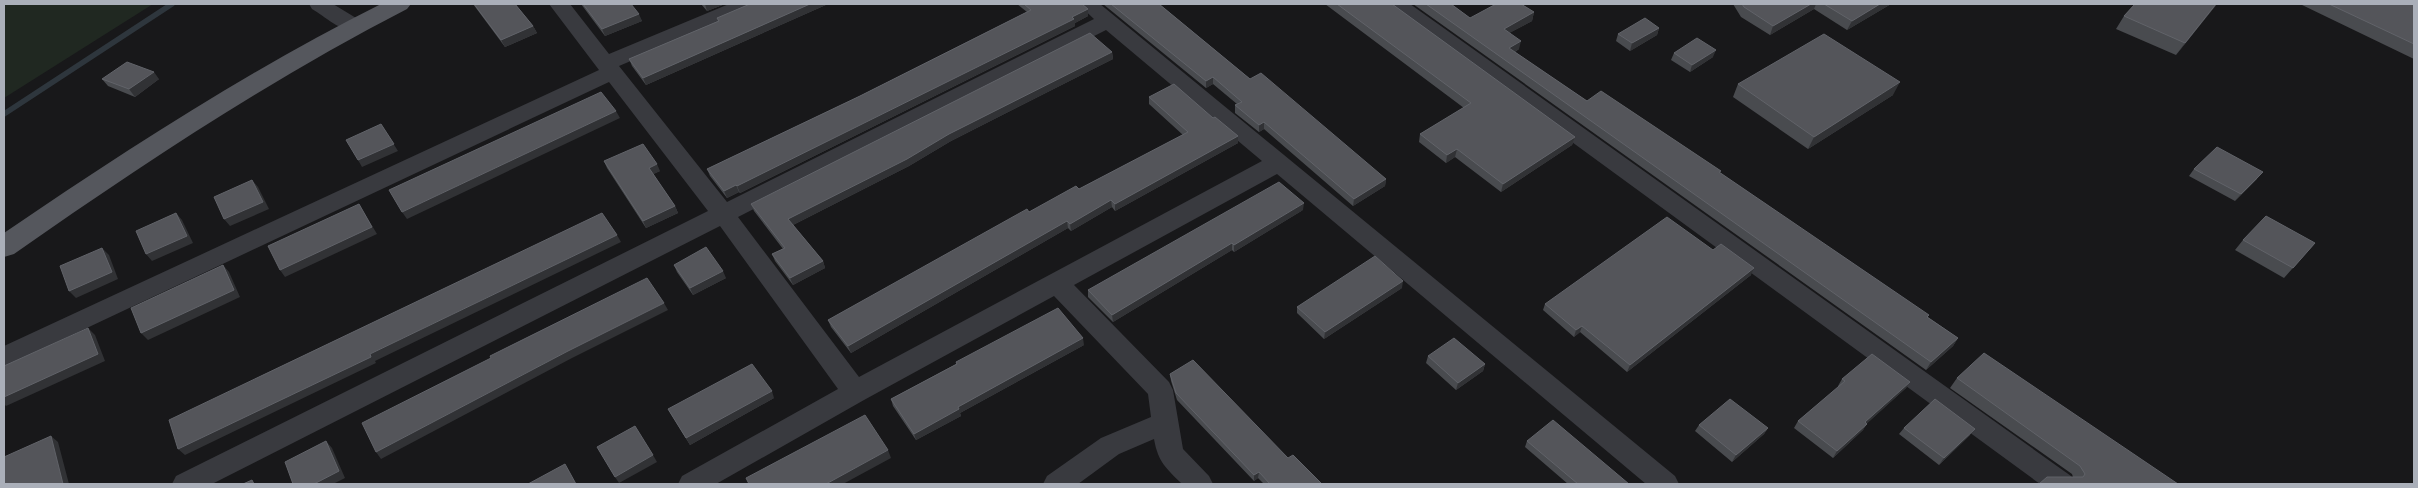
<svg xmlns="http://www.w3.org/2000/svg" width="2418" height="488" font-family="'PT Sans',sans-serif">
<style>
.green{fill:#202821}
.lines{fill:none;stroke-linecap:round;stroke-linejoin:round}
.stream{stroke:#2e363d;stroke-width:5.5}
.minor{fill:#393a3f;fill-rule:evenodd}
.major{fill:#55575d;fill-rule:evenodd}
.wall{fill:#494b4f}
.shaded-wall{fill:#313235}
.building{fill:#54555a;stroke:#616369}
</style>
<rect width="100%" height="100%" fill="#18181a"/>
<!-- green -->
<path class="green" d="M4,4H153L4,98Z"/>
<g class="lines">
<!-- stream -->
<path class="stream" d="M4,114L172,4"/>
<!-- minor -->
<path class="minor" d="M309,4H333L361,21L364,26L361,31C344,35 326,17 312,9Z
M549,4H570L609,54L729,4H756L753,9L619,66L727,202L1094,19L1078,4H1100L1675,476L1679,484H1646L1277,174L1074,285L1169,382L1173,390L1183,449L1209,476L1213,484H1182C1166,468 1158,462 1154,439L1119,454L1078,484H1043L1047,476L1101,438L1151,417L1148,394L1054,296L864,400L716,484H678L682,476L838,389L720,226L212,484H172L176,476L708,211L609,82L4,367V346L599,70ZM1106,30L1262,161L859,377L738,217Z
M1387,4H1410L2071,476L2075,484H2040L1390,9Z"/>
<!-- major -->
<path class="major" d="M381,4H411L407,9C269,80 141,165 14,254L4,257V233C126,150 249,70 381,4Z"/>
</g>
<!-- wall -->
<path class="wall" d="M473,4H515L533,26L537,33L505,47Z
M581,4H631L642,21L605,36Z
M701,4H725L707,11Z
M756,4H828L646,85L632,66L629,59L718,21L717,18Z
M1017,4H1082L1088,9V16L1075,23V26L740,193L739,192L727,198L710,176L707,169L860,96L1027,12Z
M1103,4H1159L1250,79L1386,179L1385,186L1353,206L1264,129L1259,132L1235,113V105L1237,104L1213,84L1206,88Z
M1325,4H1392L1575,137L1572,145L1501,192L1455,157L1446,163L1419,142L1420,134L1464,108Z
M1413,4H1451L1470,18L1534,12L1532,21L1509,33L1519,49L1515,52L1587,101L1720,173L1958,338L1953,346L1926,370Z
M1733,4H1891L1847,30L1814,9L1770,35L1741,17Z
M2135,4H2217L2176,55L2116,29L2124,16Z
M2300,4H2414V59Z
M1659,28L1657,35L1630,51L1616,41L1618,34Z
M1112,52L1113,59L951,141L909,166L793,225L823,261L825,268L793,285L775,261L772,254L783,249L754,211L751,204Z
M1674,53L1713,57L1690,72L1671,60Z
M102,79H159L135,97L108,86Z
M1738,84L1893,95L1808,149L1733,97Z
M1149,97L1213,118L1238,136V143L1115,211L1112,207L1071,231L1068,228L851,353L831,327L828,320L1029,212L1079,189L1183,135L1149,104Z
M604,161L660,171L653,174L675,206L678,213L646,228L607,168Z
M2194,169L2257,179L2235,201L2189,176Z
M1303,210L1234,252L1232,250L1113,322L1088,297V290Z
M2243,240L2315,243L2284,278L2235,250Z
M1713,250L1751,275L1627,372L1580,332L1574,337L1543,310L1545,304Z
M674,265L726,278L693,295L677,272Z
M1402,288L1324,339L1297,313V307Z
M1084,345L960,413L961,416L916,440L893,406L891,399L956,364V362Z
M1428,356L1485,364L1483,371L1456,390L1426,363Z
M1170,374L1288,458L1322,484H1264L1258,478L1254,481L1177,400L1171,381Z
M1957,378L2178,484L2073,477L2072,474L1950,388Z
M1842,379L1910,382L1906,388L1867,423L1863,430L1833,458L1794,428L1798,421L1839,387L1838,386Z
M774,398L690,445L668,409Z
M1699,425L1768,428L1764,434L1732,462L1695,431Z
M1904,428L1970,435L1939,465L1899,434Z
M1527,441L1629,484H1568L1525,447Z"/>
<!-- shaded-wall -->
<path class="shaded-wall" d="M705,4H725L707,11Z
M810,4H828L646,85L643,78Z
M1811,4H1816L1814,9L1770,35L1773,26Z
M1880,4H1891L1847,30L1852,21Z
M2216,4H2217L2176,55L2185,43Z
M1088,9V16L1075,23V26L740,193L737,186Z
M1534,12L1532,21L1502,37L1504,29Z
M639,14L642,21L605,36L602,29Z
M533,26L537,33L505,47L501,40Z
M1659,28L1657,35L1630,51L1632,43Z
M1521,41L1519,49L1508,56L1509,48Z
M1716,50L1713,57L1690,72L1692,65Z
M1112,52L1113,59L951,141L909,166L791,226L788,219L949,134Z
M154,72L159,79L135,97L129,89Z
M1213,77V84L1206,88V81Z
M1900,82L1893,95L1808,149L1814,137Z
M616,111L620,118L407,219L402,212Z
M1264,122V129L1259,132V125Z
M381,124L398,151L362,167L358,160Z
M1238,136V143L1115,211V204Z
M1575,137L1572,145L1501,192L1503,184Z
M1457,149L1455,157L1446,163L1447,155Z
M657,164L660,171L652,175L649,168Z
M2263,172L2257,179L2235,201L2241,194Z
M1386,179L1385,186L1353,206L1354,199Z
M252,180L258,187L269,209L230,226L224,219Z
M736,185L739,192L727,198L724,191Z
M1111,200L1112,207L1071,231L1070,224Z
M1304,203L1303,210L1234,252V245Z
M359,204L377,234L285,277L280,270Z
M675,206L678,213L646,228L643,221Z
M176,213L182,220L193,243L152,261L146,254Z
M1067,221L1068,228L851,353L848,346Z
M617,235L621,242L375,361L376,363L185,455L178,449L370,354Z
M1232,243V250L1113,322L1112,315Z
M102,248L109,255L118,279L76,298L69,291Z
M823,261L825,268L793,285L790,278Z
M223,265L229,272L240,297L148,340L141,333Z
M1754,268L1751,275L1627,372L1630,365Z
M723,271L726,278L693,295L690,288Z
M1403,281L1402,288L1324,339L1325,332Z
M664,303L668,310L572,358L381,459L376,452L568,351Z
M1582,326L1580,332L1574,337L1576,330Z
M88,328L95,335L105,361L6,406L4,404V397Z
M1083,338L1084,345L960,413L961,416L916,440L914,434L958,407Z
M1958,338L1953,346L1926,370L1931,362Z
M1485,364L1483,371L1456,390L1458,383Z
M1910,382L1906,388L1861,429L1865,422Z
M772,391L774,398L690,445L686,438Z
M1867,424L1863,430L1833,458L1837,451Z
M1768,428L1764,434L1732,462L1736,455Z
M1975,429L1970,435L1939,465L1944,458Z
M51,436L58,442L69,484H63Z
M326,441L332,448L345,478L333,484H314Z
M888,450L891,458L843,484H826Z
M653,455L657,462L619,483L615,477Z
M1259,472L1258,478L1254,481V475Z"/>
<!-- building -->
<path class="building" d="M474,4H515L533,26L501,40Z
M583,4H631L639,14L602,29Z
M750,4H810L643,78L629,59L719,21L717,18Z
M1024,4H1082L1088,9L1072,17L1074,19L737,186L736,185L724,191L707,169L860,96L1031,10Z
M1111,4H1159L1250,79L1261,73L1386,179L1354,199L1264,122L1259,125L1235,105L1242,102L1213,77L1206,81Z
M1337,4H1392L1575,137L1503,184L1457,149L1447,155L1420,134L1471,103Z
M1426,4H1451L1470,18L1496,4H1521L1534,12L1504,29L1521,41L1509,48L1587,101L1601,91L1721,171L1719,172L1929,315L1927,317L1958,338L1931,362Z
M1742,4H1811L1773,26L1744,7Z
M1824,4H1880L1852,21Z
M2135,4H2216L2185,43L2124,16Z
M2329,4H2414V44Z
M1645,18L1659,28L1632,43L1618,34Z
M1090,33L1112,52L949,134L907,159L788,219L823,261L790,278L772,254L785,248L751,204Z
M1824,34L1900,82L1814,137L1738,84Z
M1697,38L1716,50L1692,65L1674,53Z
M127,62L154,72L129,89L102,79Z
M1174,84L1213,118L1215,117L1238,136L1115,204L1111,200L1070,224L1067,221L848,346L828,320L1027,209L1029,212L1076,186L1079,189L1188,132L1149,97Z
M601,92L616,111L402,212L389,190Z
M381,124L394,144L358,160L346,140Z
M643,144L657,164L649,168L675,206L643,221L604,161Z
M2217,147L2263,172L2241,194L2194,169Z
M252,180L263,202L224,219L214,197Z
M1279,182L1304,203L1234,245L1232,243L1112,315L1088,290Z
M359,204L372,227L280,270L268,246Z
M176,213L187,236L146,254L136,231Z
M602,213L617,235L370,354L371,357L178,449L169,420Z
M2266,216L2315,243L2293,268L2243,240Z
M1667,217L1713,250L1721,244L1754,268L1630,365L1582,326L1576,330L1545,304Z
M706,247L723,271L690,288L674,265Z
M102,248L112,272L69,291L60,266Z
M1375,256L1403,281L1325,332L1297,307Z
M223,265L234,290L141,333L131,308Z
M647,278L664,303L568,351L376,452L362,423L491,358L490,356Z
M1058,308L1083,338L958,407L959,409L914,434L891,399L957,364L956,362Z
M88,328L98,354L4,397V366Z
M1454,338L1485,364L1458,383L1428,356Z
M1984,353L2178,484H2039L2047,477H2083L2085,474L2080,466L1957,378Z
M1872,354L1910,382L1865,422L1867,424L1837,451L1798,421L1845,381L1842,379Z
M1193,360L1288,458L1293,455L1322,484H1270L1259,472L1254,475L1176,393L1170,374Z
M752,364L772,391L686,438L668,409Z
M1730,399L1768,428L1736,455L1699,425Z
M1935,399L1975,429L1944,458L1904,428Z
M865,415L888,450L826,484H749L746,478Z
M1553,420L1629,484H1578L1527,441Z
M635,426L653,455L615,477L597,447Z
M51,436L63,484H4V457Z
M326,441L339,471L314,484H293L285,462Z
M565,464L576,484H528Z
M252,480L254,484H243Z"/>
<!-- border -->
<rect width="2418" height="488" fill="none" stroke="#aaafb9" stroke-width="10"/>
</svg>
